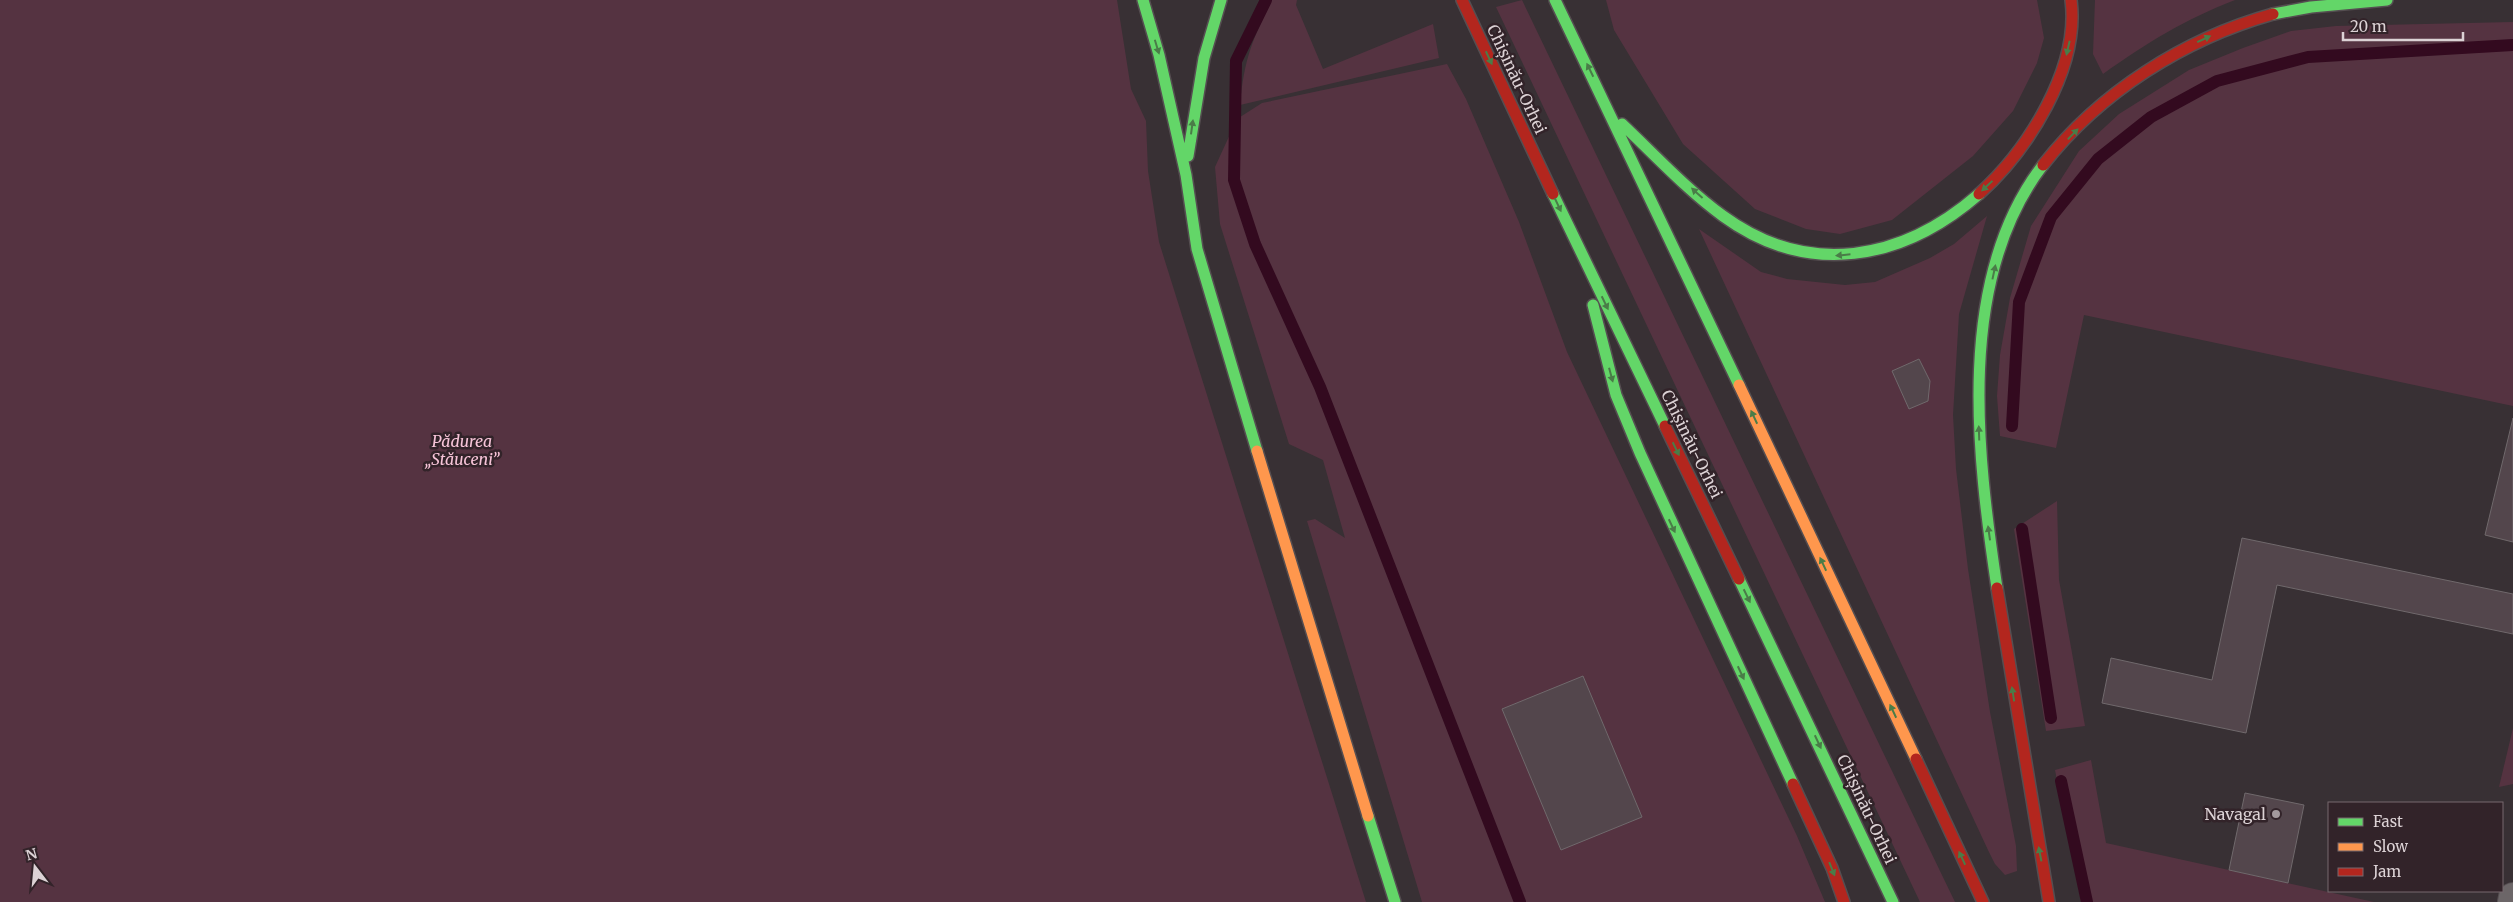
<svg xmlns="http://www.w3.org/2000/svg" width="2513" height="902" font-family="Merriweather,serif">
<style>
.green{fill:#553341}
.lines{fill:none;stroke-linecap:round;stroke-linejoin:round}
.stream{stroke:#330a1f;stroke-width:12}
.building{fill:#53464c;stroke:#70696c}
.street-casing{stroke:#554e51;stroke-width:30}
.fast-casing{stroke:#554e51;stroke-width:14}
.slow-casing{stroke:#554e51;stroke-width:14}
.jam-casing{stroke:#554e51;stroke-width:14}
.street{stroke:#6c6668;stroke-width:28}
.fast{stroke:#63d668;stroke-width:11}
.slow{stroke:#ff974d;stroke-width:11}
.jam{stroke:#b3261e;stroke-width:11}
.oneway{fill:#4a7c48}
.poi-dot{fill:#a3999d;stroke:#322329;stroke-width:2}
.labels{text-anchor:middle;stroke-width:5;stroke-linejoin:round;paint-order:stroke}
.street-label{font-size:16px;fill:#dcd2d5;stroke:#322329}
.park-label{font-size:16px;font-style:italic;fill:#f7c4d8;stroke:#322329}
.poi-label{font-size:16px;fill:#dcd2d5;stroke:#322329;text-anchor:end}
</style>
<rect width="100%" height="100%" fill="#383034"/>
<!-- green -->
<path class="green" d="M0,0H1117L1131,89L1146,121L1148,171L1159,242L1366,902H0Z
M1272,0H1297L1296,5L1323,69L1433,24L1439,58L1240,105C1244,60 1252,40 1272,0Z
M1522,0L1940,871L1955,902H1920L1496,7Z
M1606,0H2037L2044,38L2037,63L2013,111L1973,156L1892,220L1840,234L1806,229L1755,209L1683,144L1614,30Z
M2095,0H2235C2184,20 2148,42 2103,74L2093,54Z
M2513,22V406L2084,315L2056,448L2000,436L1997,396L2000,355L2010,298L2031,226L2079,151L2119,114L2189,70L2243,48L2291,31L2336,26Z
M1447,64L1466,99L1519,222L1567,352L1797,836L1825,902H1422L1307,521L1315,519L1345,538L1323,460L1289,444L1220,224L1215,167L1237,119L1262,103Z
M1987,216L1959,314L1953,415L1956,469L1968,569L1990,712L2016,846L2017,871L2005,875L1995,864L1988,850L1699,229L1761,272L1787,279L1845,285L1875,282L1930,258L1954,244Z
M2057,501L2059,580L2085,726L2046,731L2014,529Z
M2513,728V784L2499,787Z
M2091,760L2106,843L2374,902H2081L2055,770Z"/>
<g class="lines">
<!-- stream -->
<path class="stream" d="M1266,0L1236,61L1234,180L1255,244L1320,387L1520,902
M2012,426L2019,302L2051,217L2098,159L2151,117L2217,81L2308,57L2513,45
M2022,529L2051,718
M2061,781L2087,902"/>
</g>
<!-- building -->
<path class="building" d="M1919,359L1930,381L1928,401L1909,409L1892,371Z
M2513,418V542L2485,535Z
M2242,538L2513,594V634L2277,585L2246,733L2102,703L2111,658L2212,680Z
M1583,676L1642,817L1561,850L1502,709Z
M2245,793L2304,805L2288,883L2229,870Z"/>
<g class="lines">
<defs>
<path id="street" d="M2512,902L2513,897"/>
<path id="fast" d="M1143,0L1159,55L1186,175L1197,249L1257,451
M1555,0L1739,385
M2273,14L2311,7L2387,0
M1622,124C1655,155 1686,189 1723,216C1808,278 1902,261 1979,194
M1188,156L1204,58L1221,0
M1553,194L1665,426
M1593,305L1616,395L1640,453L1793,784
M1739,579L1893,902
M1997,588C1977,455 1955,279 2043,165
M1368,816L1395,902"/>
<path id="slow" d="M1739,385L1916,759
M1257,451L1368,816"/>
<path id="jam" d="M1462,0L1553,194
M2043,165C2100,92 2184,39 2273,14
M1979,194C2028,150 2080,68 2071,0
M1665,426L1739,579
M1997,588L2049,902
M1916,759L1983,902
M1793,784L1832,868L1844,902"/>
</defs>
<!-- street casing -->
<use href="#street" class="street-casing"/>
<!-- fast casing -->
<use href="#fast" class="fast-casing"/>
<!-- slow casing -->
<use href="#slow" class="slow-casing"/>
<!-- jam casing -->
<use href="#jam" class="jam-casing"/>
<!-- street -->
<use href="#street" class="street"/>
<!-- fast -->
<use href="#fast" class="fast"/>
<!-- slow -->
<use href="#slow" class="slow"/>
<!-- jam -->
<use href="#jam" class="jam"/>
</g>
<!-- one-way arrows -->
<defs><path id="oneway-solid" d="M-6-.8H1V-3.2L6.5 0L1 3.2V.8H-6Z" transform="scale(1.25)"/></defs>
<g class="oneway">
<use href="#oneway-solid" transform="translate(2204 39) rotate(-25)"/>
<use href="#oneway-solid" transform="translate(1157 47) rotate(73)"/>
<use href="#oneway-solid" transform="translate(2068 48) rotate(103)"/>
<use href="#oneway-solid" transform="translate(1489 58) rotate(65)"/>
<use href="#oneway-solid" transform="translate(1590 70) rotate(-116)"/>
<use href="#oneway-solid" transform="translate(1192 127) rotate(-82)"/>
<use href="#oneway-solid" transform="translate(2073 134) rotate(-46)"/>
<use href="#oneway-solid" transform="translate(1987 186) rotate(137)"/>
<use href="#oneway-solid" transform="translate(1697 193) rotate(-138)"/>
<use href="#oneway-solid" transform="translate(1558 205) rotate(65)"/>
<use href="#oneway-solid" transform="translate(1843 255) rotate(174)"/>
<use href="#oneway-solid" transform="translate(1994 272) rotate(-78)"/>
<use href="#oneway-solid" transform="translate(1605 303) rotate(64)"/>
<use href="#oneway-solid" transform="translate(1611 375) rotate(75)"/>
<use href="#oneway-solid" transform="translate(1754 417) rotate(-115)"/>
<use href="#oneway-solid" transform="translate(1979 433) rotate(-92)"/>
<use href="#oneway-solid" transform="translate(1676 449) rotate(64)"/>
<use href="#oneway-solid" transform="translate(1672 526) rotate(65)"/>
<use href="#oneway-solid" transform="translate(1989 533) rotate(-98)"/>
<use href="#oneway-solid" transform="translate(1823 564) rotate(-115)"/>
<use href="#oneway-solid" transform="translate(1747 596) rotate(64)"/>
<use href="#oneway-solid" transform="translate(1741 673) rotate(65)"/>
<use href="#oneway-solid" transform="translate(2013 694) rotate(-99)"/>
<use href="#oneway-solid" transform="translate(1893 711) rotate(-115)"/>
<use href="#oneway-solid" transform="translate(1818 742) rotate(65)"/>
<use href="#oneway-solid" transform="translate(2040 854) rotate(-101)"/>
<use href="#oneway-solid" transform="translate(1962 858) rotate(-115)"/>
<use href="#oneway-solid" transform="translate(1832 869) rotate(68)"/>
</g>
<!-- markers -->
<circle class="poi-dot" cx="2276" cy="814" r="5"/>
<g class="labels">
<!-- street labels -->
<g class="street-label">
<text transform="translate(1517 79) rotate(65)" y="6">Chișinău-Orhei</text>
<text transform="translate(1692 444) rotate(64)" y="6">Chișinău-Orhei</text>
<text transform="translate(1867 809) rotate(65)" y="6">Chișinău-Orhei</text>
</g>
<!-- park labels -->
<g class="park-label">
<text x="462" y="447">Pădurea<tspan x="462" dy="18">„Stăuceni”</tspan></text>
</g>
<!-- poi labels -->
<g class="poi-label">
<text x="2266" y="820">Navagal</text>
</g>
</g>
<!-- legend -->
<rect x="2328" y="802" width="175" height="90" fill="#322329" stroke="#76696e"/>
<rect x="2338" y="818" width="25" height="8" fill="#63d668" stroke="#76696e"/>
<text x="2373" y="827" font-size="15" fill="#dcd2d5">Fast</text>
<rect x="2338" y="843" width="25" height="8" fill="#ff974d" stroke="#76696e"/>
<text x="2373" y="852" font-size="15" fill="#dcd2d5">Slow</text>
<rect x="2338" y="868" width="25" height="8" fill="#b3261e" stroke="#76696e"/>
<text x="2373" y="877" font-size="15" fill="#dcd2d5">Jam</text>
<!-- north arrow -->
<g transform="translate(35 867) rotate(344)" stroke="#322329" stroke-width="4" paint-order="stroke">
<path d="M0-4L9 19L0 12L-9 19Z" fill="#dcd2d5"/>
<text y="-8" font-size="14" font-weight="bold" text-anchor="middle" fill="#dcd2d5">N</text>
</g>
<!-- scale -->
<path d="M2343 32v8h120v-8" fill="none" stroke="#dcd2d5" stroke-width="2.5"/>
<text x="2350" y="32" font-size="15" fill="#dcd2d5" stroke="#322329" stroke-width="4" paint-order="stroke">20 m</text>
</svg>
